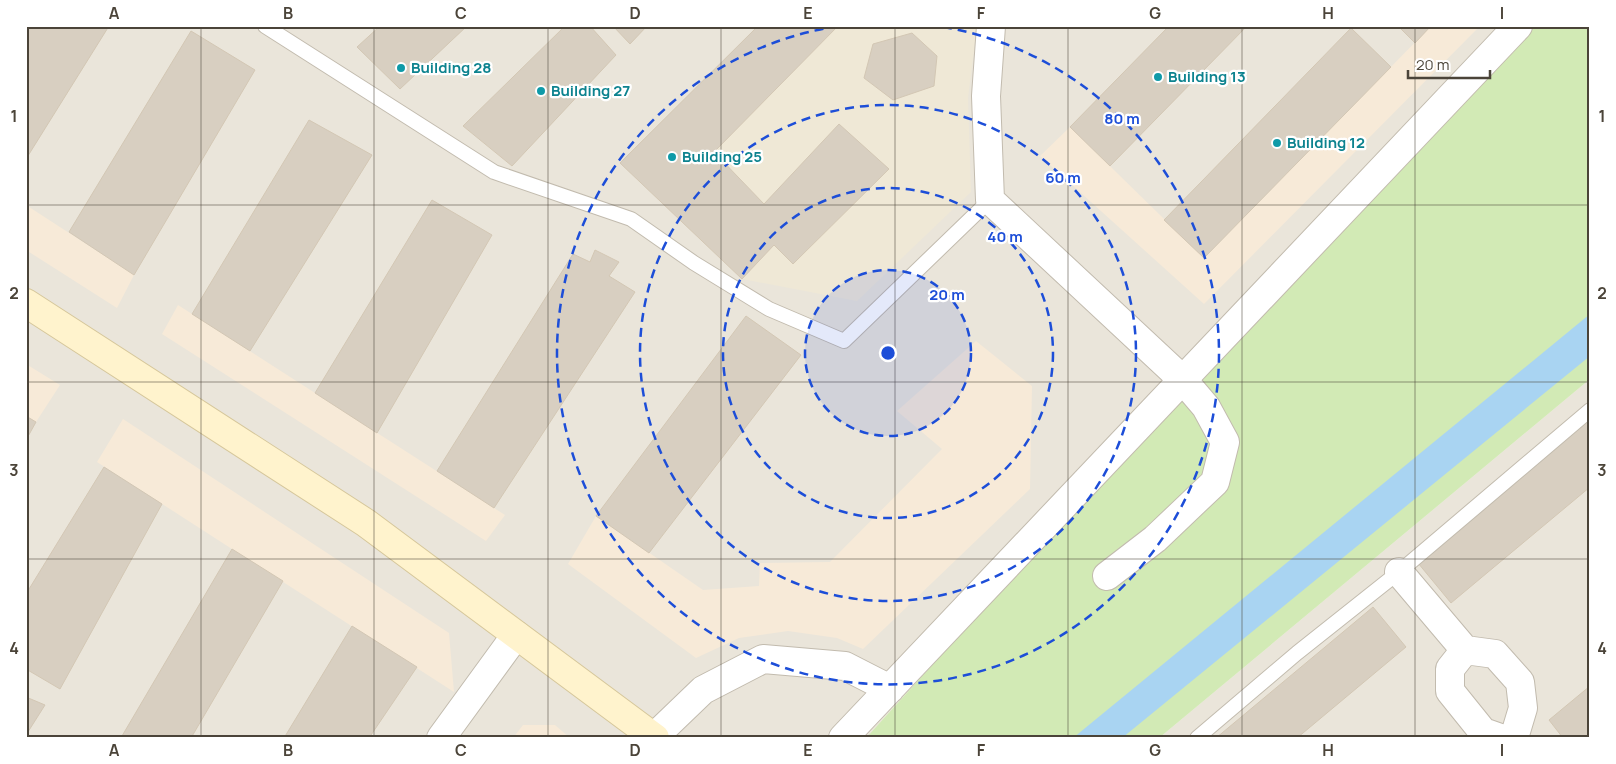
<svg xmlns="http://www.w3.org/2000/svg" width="1616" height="764" font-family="Manrope,sans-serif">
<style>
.residential{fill:#eae5da}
.commercial{fill:#f7ead8}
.education{fill:#efe8d6}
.green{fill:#d2eab5}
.water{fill:#a9d4f2}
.building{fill:#d8cfc1;stroke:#d3c7b4}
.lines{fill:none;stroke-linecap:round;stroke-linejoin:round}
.lane-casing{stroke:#c2bbae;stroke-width:16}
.street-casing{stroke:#c2bbae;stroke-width:30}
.secondary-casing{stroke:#d6c79b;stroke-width:30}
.lane{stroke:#fff;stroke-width:14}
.street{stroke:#fff;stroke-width:28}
.secondary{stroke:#fff3cd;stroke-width:28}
.grid{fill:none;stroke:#4b4439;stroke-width:1;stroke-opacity:0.55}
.ring{fill:none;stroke:#1d4ed8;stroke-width:2.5;stroke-dasharray:9 6}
.culture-dot{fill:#0f9aa8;stroke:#fff;stroke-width:2}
.labels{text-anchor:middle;stroke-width:4.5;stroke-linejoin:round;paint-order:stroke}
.culture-label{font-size:15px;font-weight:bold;fill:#0d838f;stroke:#fff;text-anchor:start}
.centre{fill:#1d4ed8;stroke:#fff;stroke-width:2.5}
.ring-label{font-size:15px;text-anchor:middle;font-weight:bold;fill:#1d4ed8;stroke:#fff;stroke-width:4.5;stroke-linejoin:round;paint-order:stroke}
.neatline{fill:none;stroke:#4b4439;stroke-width:2}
.grid-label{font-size:16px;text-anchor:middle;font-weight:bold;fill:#4b4439}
</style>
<rect width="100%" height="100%" fill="#f6f3ec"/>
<!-- residential -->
<path class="residential" d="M26,26H1534L1163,410L866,738H26Z
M1590,379V738H1159Z"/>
<!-- commercial -->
<path class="commercial" d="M1431,26H1480L1204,304L1040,156L1070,127L1204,258Z
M26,205L134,275L117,308L26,250Z
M178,305L505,515L486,541L162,334Z
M976,341L1032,386L1030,489L863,649L837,638L788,631L739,638L696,658L568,564L596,516L703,590L759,586L760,563L830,562L942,449L897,411Z
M26,364L60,385L36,422L26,416Z
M123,419L449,633L454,692L97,462Z
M523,725H555L570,738H513Z"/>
<!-- education -->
<path class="education" d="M838,26H977L968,98L971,192L857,301L742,279L774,245L764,204L714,152Z"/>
<!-- green -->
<path class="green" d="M1534,26H1590V379L1159,738H866L1163,410Z"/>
<!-- water -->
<path class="water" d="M1590,314V356L1122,738H1073Z"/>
<!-- building -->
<path class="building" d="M26,26H109L26,159Z
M380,26H467L400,89L357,47Z
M565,26H590L616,55L512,166L463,126Z
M613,26H647L630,44Z
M758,26H838L714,152L764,204L839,124L889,169L793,264L774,245L742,279L620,163Z
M1169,26H1247L1110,166L1070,127Z
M1398,26H1431L1415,43Z
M1351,28L1391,67L1204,258L1164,220Z
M191,31L255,70L134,275L69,232Z
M912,33L937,56L934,86L893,100L864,78L873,44Z
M309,120L372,155L250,351L192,314Z
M432,200L492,235L377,433L315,393Z
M595,250L619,262L609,276L635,292L494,508L437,471L573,254L590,262Z
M746,316L801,355L649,553L596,516Z
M26,416L36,422L26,440Z
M1590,419V487L1451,603L1418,563Z
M104,467L162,504L60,689L26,669V594Z
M232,549L283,581L191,738H124L122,736Z
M1373,607L1406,647L1297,738H1216Z
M352,626L417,667L369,738H284Z
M1590,686V738H1563L1549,720Z
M26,697L45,705L26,735Z"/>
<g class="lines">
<defs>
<path id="lane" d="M265,26L494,172L631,219L694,263L769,309L844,341L990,200
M1197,738L1297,653L1399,572L1590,410"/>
<path id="street" d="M991,26L986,96L990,200L1183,380L1206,407L1225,442L1215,482L1155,539L1107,576
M1399,572L1465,650L1495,654L1520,682L1523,708L1514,738
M1465,650L1450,669V691L1483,732L1500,738
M441,738L516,635
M653,738L703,690L763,659L845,666L890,689
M843,738L1518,26"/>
<path id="secondary" d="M26,303L366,523L655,738"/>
</defs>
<!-- lane casing -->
<use href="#lane" class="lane-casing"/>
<!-- street casing -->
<use href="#street" class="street-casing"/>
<!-- secondary casing -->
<use href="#secondary" class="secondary-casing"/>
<!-- lane -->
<use href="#lane" class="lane"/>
<!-- street -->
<use href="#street" class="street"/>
<!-- secondary -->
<use href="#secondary" class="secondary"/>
</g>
<!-- grid -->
<path class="grid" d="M201,26V738M374,26V738M548,26V738M721,26V738M895,26V738M1068,26V738M1242,26V738M1415,26V738M26,205H1590M26,382H1590M26,559H1590"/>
<!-- distance rings -->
<circle cx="888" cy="353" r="83" fill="#1d4ed8" fill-opacity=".12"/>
<g class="ring">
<circle cx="888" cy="353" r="83"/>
<circle cx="888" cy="353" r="165"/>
<circle cx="888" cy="353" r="248"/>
<path d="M943 27A331 331 0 1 1 833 27"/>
</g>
<!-- markers -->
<g class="culture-dot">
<circle cx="401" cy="68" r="5"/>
<circle cx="1158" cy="77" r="5"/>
<circle cx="541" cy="91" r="5"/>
<circle cx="1277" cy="143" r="5"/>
<circle cx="672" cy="157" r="5"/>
</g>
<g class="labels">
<!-- culture labels -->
<g class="culture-label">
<text x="411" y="73">Building 28</text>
<text x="1168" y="82">Building 13</text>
<text x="551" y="96">Building 27</text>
<text x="1287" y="148">Building 12</text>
<text x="682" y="162">Building 25</text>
</g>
</g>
<circle cx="888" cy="353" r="8" class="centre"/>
<g class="ring-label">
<text x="1122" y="124">80 m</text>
<text x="1063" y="183">60 m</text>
<text x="1005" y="242">40 m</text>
<text x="947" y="300">20 m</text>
</g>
<!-- border -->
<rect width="1616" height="764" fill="none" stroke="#ffffff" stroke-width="55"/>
<!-- scale -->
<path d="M1408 70v8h82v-8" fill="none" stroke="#4b4439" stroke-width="2.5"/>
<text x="1416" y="70" font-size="15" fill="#4b4439" stroke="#ffffff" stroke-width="4" paint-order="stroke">20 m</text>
<rect x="28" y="28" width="1560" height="708" class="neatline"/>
<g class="grid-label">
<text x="114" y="19">A</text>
<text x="288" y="19">B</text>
<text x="461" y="19">C</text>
<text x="635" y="19">D</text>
<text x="808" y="19">E</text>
<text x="981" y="19">F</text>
<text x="1155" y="19">G</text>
<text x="1328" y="19">H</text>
<text x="1502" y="19">I</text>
<text x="14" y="122">1</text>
<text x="1602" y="122">1</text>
<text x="14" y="299">2</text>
<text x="1602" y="299">2</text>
<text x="14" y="476">3</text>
<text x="1602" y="476">3</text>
<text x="14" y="654">4</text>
<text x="1602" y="654">4</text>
<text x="114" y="756">A</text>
<text x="288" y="756">B</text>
<text x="461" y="756">C</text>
<text x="635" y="756">D</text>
<text x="808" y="756">E</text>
<text x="981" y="756">F</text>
<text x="1155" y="756">G</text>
<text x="1328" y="756">H</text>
<text x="1502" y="756">I</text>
</g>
</svg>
